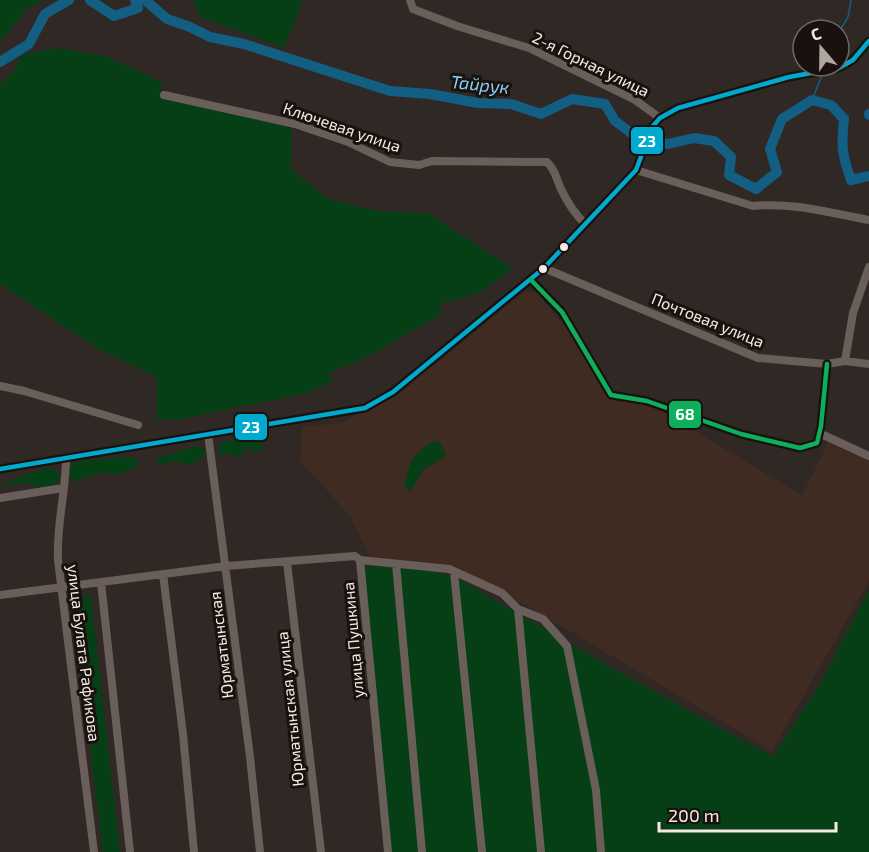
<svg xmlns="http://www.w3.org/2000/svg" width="869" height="852" font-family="'Exo 2',sans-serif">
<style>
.built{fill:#3f2b21}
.green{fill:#063f16}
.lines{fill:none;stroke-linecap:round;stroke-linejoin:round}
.stream{stroke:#125f83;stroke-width:1.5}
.river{stroke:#125f83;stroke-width:10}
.minor{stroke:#6a5e5a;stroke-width:8}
.bus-1-casing{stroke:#18110d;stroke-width:9}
.bus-2-casing{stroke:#18110d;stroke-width:9}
.bus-1{stroke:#00a9ce;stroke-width:4.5}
.bus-2{stroke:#0daf5c;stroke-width:4.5}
.bus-dot{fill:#f4e9e4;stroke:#18110d;stroke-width:2}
.labels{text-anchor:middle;stroke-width:6;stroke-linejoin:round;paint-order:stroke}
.street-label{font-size:16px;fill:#f4e9e4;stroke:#18110d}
.water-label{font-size:18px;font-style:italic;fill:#8acff9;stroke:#18110d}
.line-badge{stroke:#18110d;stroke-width:2}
.badge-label{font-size:16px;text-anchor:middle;font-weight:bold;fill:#fff}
</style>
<rect width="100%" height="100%" fill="#302824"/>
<!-- built -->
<path class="built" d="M535,291L578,342L609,398L651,405L802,495L829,441L869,460V581L772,751L529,607L453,572L370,557L350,516L300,461L302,427L341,423L397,395L524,292Z"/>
<!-- green -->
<path class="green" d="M0,0H43L27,9L0,41Z
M193,0H303L284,48L200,17Z
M59,48L105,56L162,82L161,94L292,126L291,169L328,199L378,211L428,213L513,269L478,293L440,304L442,314L363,359L328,373L333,381L307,393L176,420L157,419V377L97,348L0,284V84L16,69L22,54Z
M258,434L263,448L255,452L245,449L240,458L230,454L218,455L220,444C229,438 241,438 251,441Z
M438,440L447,455L423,470L411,491L404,487C410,461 412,451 438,440Z
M195,446L207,450L205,456L190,465L174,461L160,466L157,460L161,457Z
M121,457H131L142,464L120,474L101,473L73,482L70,478L69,470L75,462Z
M49,467L60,475L59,481L54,485L37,487L28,483L0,486C3,483 45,468 49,467Z
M361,566L409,568L453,576L614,669L773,757L821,683L869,590V852H389Z
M71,594L91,596L120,852H103Z"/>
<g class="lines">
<!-- stream -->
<path class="stream" d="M839,32L848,17L851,0
M812,100L822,75"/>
<!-- river -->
<path class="river" d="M90,0L114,16L138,8L135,0
M145,0L167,19L190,27L210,37L244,44L390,91L430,94L478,103L511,104L541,114L572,99L605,104L615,121L638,138L668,144L694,138L714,141L731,157L729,175L756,189L777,172L770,149L782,119L812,100L831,105L844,119C841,146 842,155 851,180L869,176
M0,62L29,44L45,14L69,0
M869,114V115"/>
<!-- minor -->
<path class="minor" d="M410,0L413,9L457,26L529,48L635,100L660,118
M164,95L295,124L348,142L390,162L419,165L432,161L547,162C555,170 556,177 560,187C566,200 575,214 585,224
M636,170L753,206C793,202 830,213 869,220
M544,268L758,358L827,364L845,361L869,364
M531,280L562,312L611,395L647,401L741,434L800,448L817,443L821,426L827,364
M845,361L853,313L869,267
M0,386L24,391L138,425
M819,433L869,456
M208,434L250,757L260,852
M66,458C66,492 56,526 58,560L94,852
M0,469L365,408L393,392L544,268L636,170L652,127L660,118L678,108L789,77L839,68L853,60L869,41
M0,498L63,488
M360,560L449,569L502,593L518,609L541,852
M287,562L321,852
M396,564L422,852
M454,572L482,852
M163,574L183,734L194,852
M101,582L130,852
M0,595L226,566L355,556L360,560L388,852
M518,609L543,619L567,646L596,790L601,852"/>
<defs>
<path id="bus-1" d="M0,469L365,408L393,392L544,268L636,170L652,127L660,118L678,108L789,77L839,68L853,60L869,41"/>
<path id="bus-2" d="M531,280L562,312L611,395L647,401L741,434L800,448L817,443L821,426L827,364"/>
</defs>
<!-- bus-1 casing -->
<use href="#bus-1" class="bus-1-casing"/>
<!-- bus-2 casing -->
<use href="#bus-2" class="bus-2-casing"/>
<!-- bus-1 -->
<use href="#bus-1" class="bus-1"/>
<!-- bus-2 -->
<use href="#bus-2" class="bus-2"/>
</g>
<!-- markers -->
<g class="bus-dot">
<circle cx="564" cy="247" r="5"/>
<circle cx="543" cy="269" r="5"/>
</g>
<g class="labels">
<!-- street labels -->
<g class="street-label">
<text transform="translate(591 64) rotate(26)" y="6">2-я Горная улица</text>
<text transform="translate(342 127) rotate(19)" y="6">Ключевая улица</text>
<text transform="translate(708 320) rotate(22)" y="6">Почтовая улица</text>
<text transform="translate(353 640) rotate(-95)" y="6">улица Пушкина</text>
<text transform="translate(221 645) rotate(-97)" y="6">Юрматынская</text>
<text transform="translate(84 653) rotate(83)" y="6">улица Булата Рафикова</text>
<text transform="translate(290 709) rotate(-96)" y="6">Юрматынская улица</text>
</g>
<!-- water labels -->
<g class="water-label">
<text transform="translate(480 85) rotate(6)" y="6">Тайрук</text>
</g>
</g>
<g class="line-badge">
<rect x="630" y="126" width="34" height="29" rx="6" fill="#00a9ce"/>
<rect x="668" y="400" width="34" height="29" rx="6" fill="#0daf5c"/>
<rect x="234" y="413" width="34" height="28" rx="6" fill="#00a9ce"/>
</g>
<g class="badge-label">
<text x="647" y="147">23</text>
<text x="685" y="420">68</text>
<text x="251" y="433">23</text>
</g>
<!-- north arrow -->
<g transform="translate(821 48) rotate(340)"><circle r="28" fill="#18110d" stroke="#706763" stroke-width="1.5"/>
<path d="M0-4.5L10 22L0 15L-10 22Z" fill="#afa5a1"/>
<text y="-9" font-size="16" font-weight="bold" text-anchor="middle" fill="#f4e9e4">С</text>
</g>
<!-- scale -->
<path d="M659 822v9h177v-9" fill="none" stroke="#f4e9e4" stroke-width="3"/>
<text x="668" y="822" font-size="18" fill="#f4e9e4" stroke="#18110d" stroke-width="4.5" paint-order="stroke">200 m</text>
</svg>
